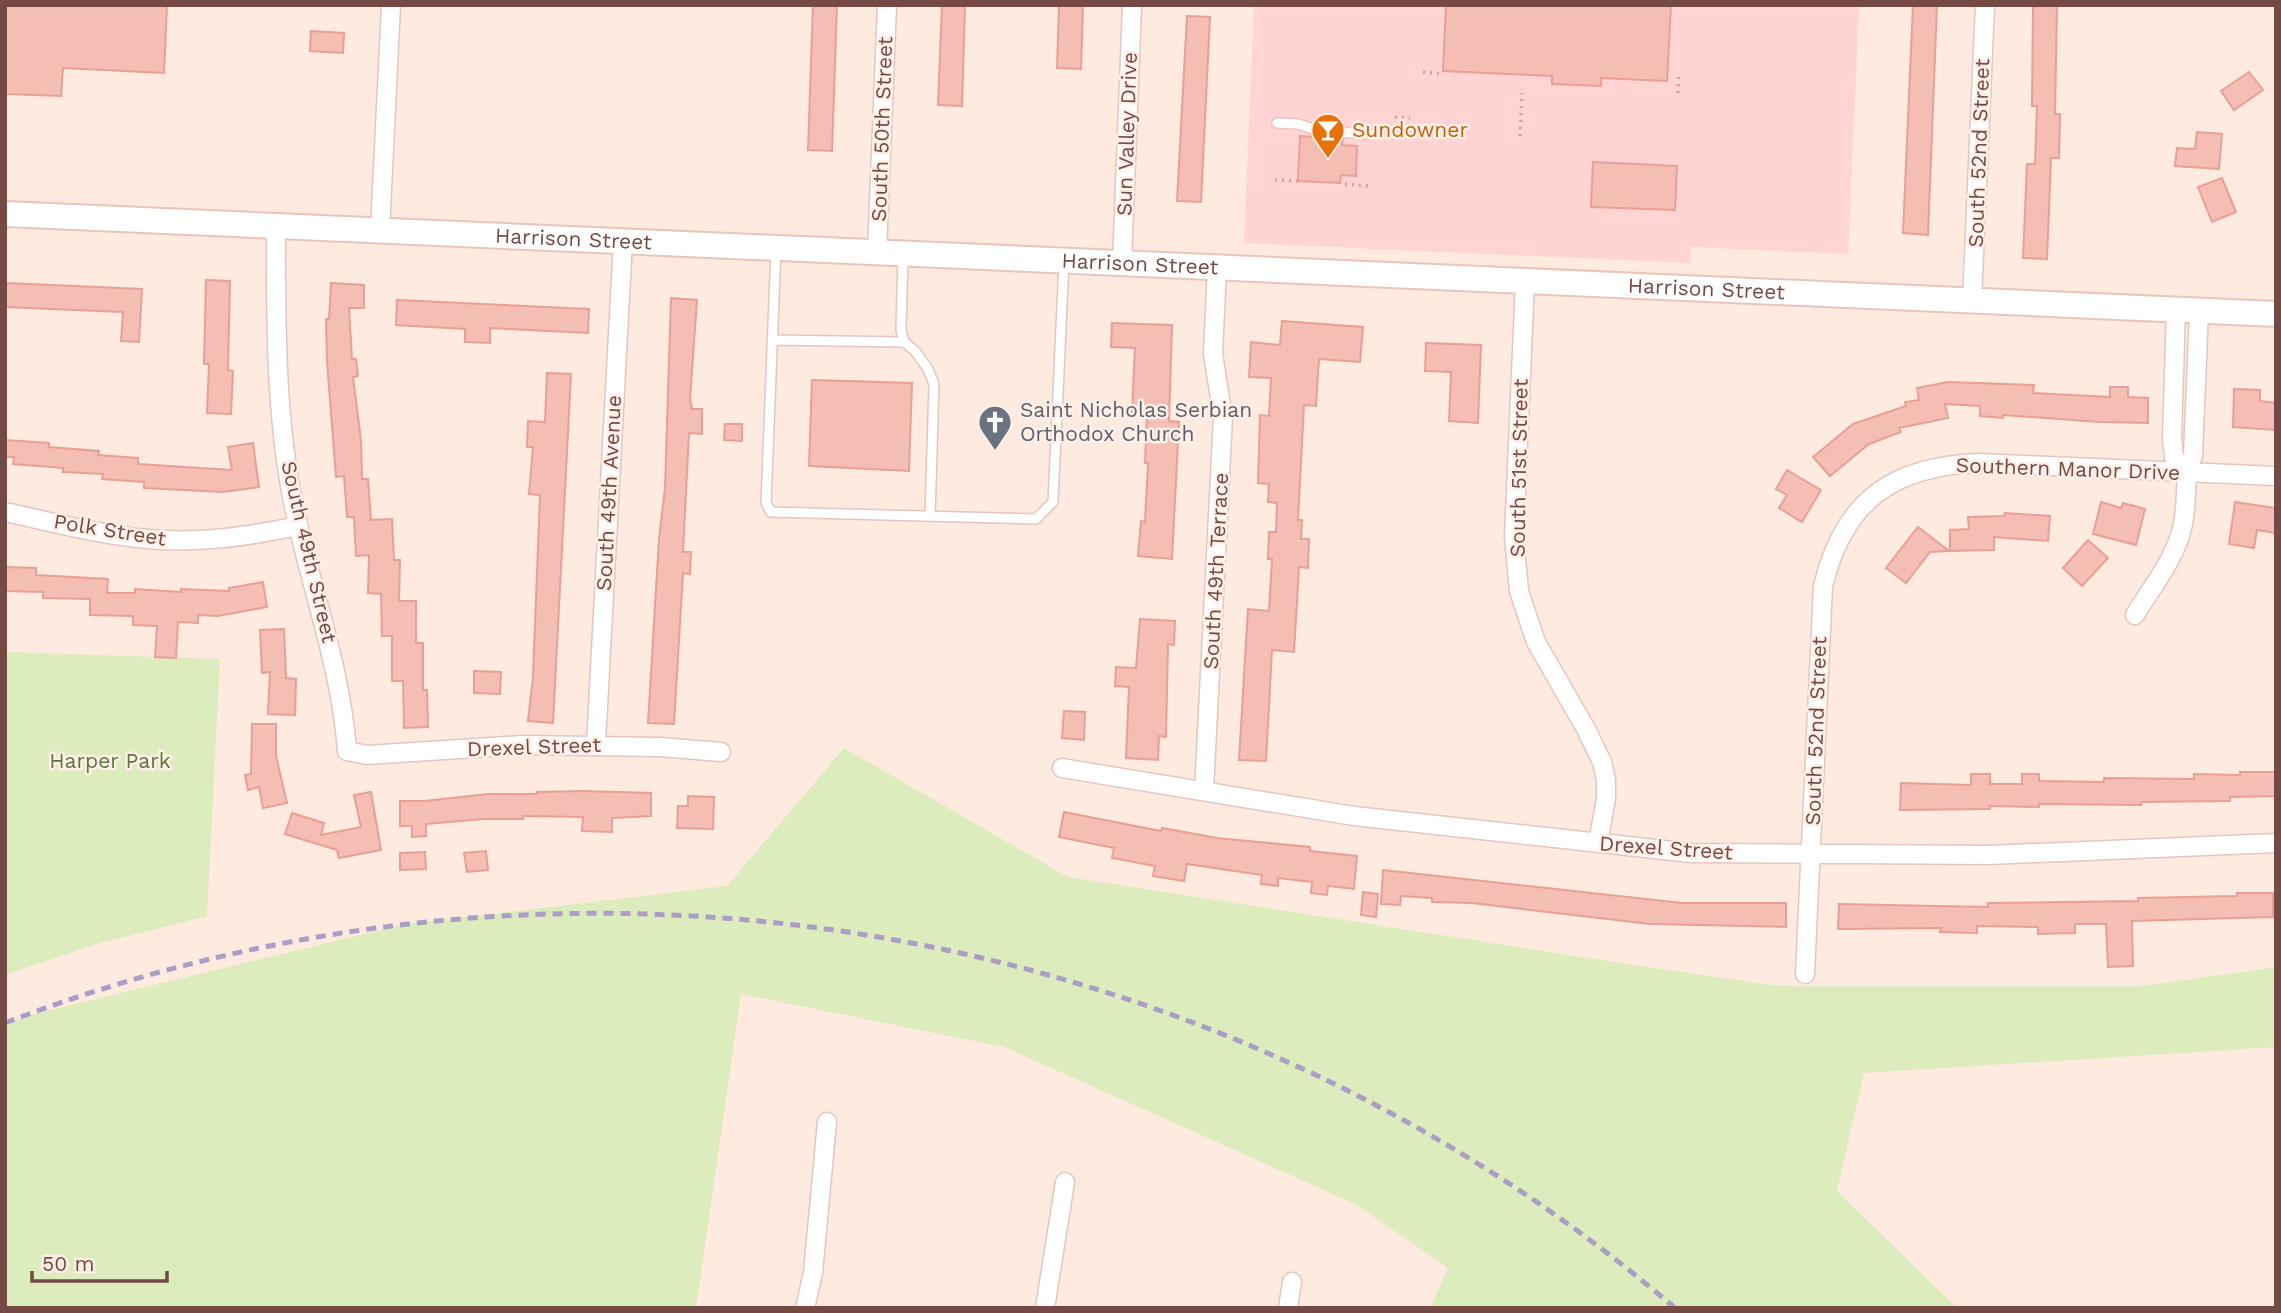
<svg xmlns="http://www.w3.org/2000/svg" width="2281" height="1313" font-family="'Work Sans',sans-serif">
<style>
.commercial{fill:#ffd4d2}
.green{fill:#dcecbd}
.building{fill:#f5beb5;stroke:#e89f95;stroke-width:2}
.lines{fill:none;stroke-linecap:round;stroke-linejoin:round}
.lane-casing{stroke:#e4c6be;stroke-width:12}
.street-casing{stroke:#e4c6be;stroke-width:21}
.secondary-casing{stroke:#eac4ba;stroke-width:28}
.path{stroke:#d9a199;stroke-width:3.5;stroke-dasharray:2 5;stroke-linecap:butt}
.lane{stroke:#fff;stroke-width:9}
.street{stroke:#fff;stroke-width:18}
.secondary{stroke:#fff;stroke-width:24}
.rail{stroke:#aa9ec7;stroke-width:5;stroke-dasharray:10 7;stroke-linecap:butt}
.labels{text-anchor:middle;stroke-width:5;stroke-linejoin:round;paint-order:stroke}
.street-label{font-size:21px;fill:#754a45;stroke:#ffefe7}
.food-label{font-size:21px;fill:#c56008;stroke:#ffefe7;text-anchor:start}
.worship-label{font-size:21px;fill:#5b616d;stroke:#ffefe7;text-anchor:start}
.park-label{font-size:21px;fill:#5c763b;stroke:#ffefe7}
</style>
<rect width="100%" height="100%" fill="#feeadf"/>
<!-- commercial -->
<path class="commercial" d="M1254,5H1859L1848,254L1691,247L1690,263L1244,243Z"/>
<!-- green -->
<path class="green" d="M5,652L220,659L207,916L97,944L5,975Z
M844,748L1068,877L1633,965L1779,986H2142L2276,967V1047L1864,1073L1837,1191L1957,1308H1430L1448,1268L1355,1204L1004,1047L741,994L696,1308H5V1027L22,1017L406,924L727,886Z"/>
<!-- building -->
<path class="building" d="M5,5H167L164,73L63,68L61,96L5,94Z
M813,5H837L832,151L808,150Z
M942,5H965L962,106L938,105Z
M1059,5H1083L1081,69L1057,68Z
M1446,5H1671L1667,81L1601,78V86L1552,84V76L1443,71Z
M1913,5H1937L1928,235L1903,233Z
M2033,5H2057L2055,114H2060L2059,158H2051L2047,259L2023,258L2027,164H2035L2037,106H2032Z
M1187,16L1210,17L1201,202L1177,201Z
M311,31L344,33L343,53L310,51Z
M2249,72L2263,90L2234,110L2221,91Z
M2197,132L2222,134L2219,169L2175,166L2177,148L2195,149Z
M1300,136L1343,139L1342,145L1357,146L1356,176L1341,175L1340,183L1298,181Z
M1593,162L1677,166L1675,210L1591,207Z
M2222,178L2236,212L2212,222L2198,187Z
M206,280L230,281L228,370L233,371L231,414L207,413L209,364H204Z
M5,283L142,289L139,342L121,341L123,312L5,307Z
M331,283L364,285V308H349L352,359H356L358,376L353,377L361,440L362,479H368L371,520L392,519L394,560H400L399,601H416V643H423V690H427L428,727L404,728L403,681H392V636H382L381,594L368,593L369,555L356,556L354,517H347L344,476L336,477L327,361L326,319H329Z
M671,298L697,300L690,399L692,409H702V434L689,433L683,552H691L690,574L683,573L674,724L648,723L659,539L665,488Z
M397,300L589,309L588,333L490,328V343L465,342V329L396,325Z
M1282,321L1363,327L1360,362L1319,359L1316,406L1304,405L1298,520H1302L1301,539H1309L1308,568L1299,567L1294,652L1272,650L1266,761L1239,760L1248,609L1269,611L1272,559H1268L1269,532H1276L1277,503L1268,502L1269,484L1258,483L1260,415L1269,416L1271,378L1249,377L1251,342L1280,345Z
M1112,323L1172,325L1169,421L1179,422L1172,559L1138,556L1141,521L1145,522L1148,463H1145L1147,413L1132,412L1135,348L1111,347Z
M1426,343L1481,345L1478,423L1449,421L1451,372L1425,371Z
M547,373L571,374L553,723L528,721L533,677L540,495L529,494L533,447H527L528,421L545,422Z
M812,380L912,383L909,471L809,466Z
M1948,382L2034,385L2033,393L2110,397V387H2128V397L2148,398V423L2099,422L2003,415V418L1980,416V406L1945,404L1948,418L1899,428L1901,432L1869,444L1830,476L1813,457L1853,424L1906,406L1905,402L1919,400L1917,388Z
M2234,389L2260,390V401L2276,403V430L2233,427Z
M725,424H742V441L724,440Z
M5,440L49,443V447L99,451L98,455L138,458V464L232,470L228,447L253,443L259,487L223,492L144,488V482L102,479L103,474L63,472V468L13,464L14,457H5Z
M1787,470L1821,490L1802,522L1779,508L1787,495L1776,489Z
M2101,502L2121,508L2123,503L2145,509L2136,545L2093,534Z
M2235,502L2276,508V533L2257,530L2254,548L2229,544Z
M2005,513L2050,516L2048,541L1994,537V550L1950,551V530L1969,529L1968,517L2004,516Z
M1918,527L1949,551L1930,552L1906,583L1886,568Z
M2088,540L2108,558L2082,586L2063,568Z
M5,567L36,568V575L108,579L107,593H135V589L181,592V589L229,591V588L263,582L267,607L218,616L198,615V623L178,622L176,658L155,657L157,626L133,625V616L90,615V599L43,598V592L5,591Z
M1140,619L1175,621L1174,645L1168,644L1166,737L1159,736L1158,760L1126,758L1129,687L1115,686L1116,667L1136,668Z
M284,629L286,678L296,679L295,715L268,714L270,672L262,673L260,630Z
M474,671L501,672L500,694L474,693Z
M1064,711L1085,712L1084,740L1062,738Z
M252,724H276V756L287,803L263,808L259,787L248,790L245,775L251,774Z
M2240,772H2276V796L2230,797V801L2141,802V805L2039,804V807L1990,806V809L1900,810L1901,783L1971,785V774H1990V784H2022V774H2039V781L2104,782V778L2194,779V774L2240,775Z
M583,791L651,793V816L612,818V832L582,831L583,817L523,816V819H484L426,824V836L412,837V826H400V801H425L488,794H537V792Z
M371,792L381,850L339,858L337,850L285,834L292,813L324,823L321,835L361,827L354,795Z
M688,796L714,797L713,829L677,828L678,806H688Z
M1064,812L1161,831L1162,828L1217,838L1310,847V851L1357,856L1354,889L1328,886L1327,895L1311,893L1312,882L1278,878V886L1261,884L1262,875L1187,864L1184,881L1153,876L1155,866L1112,858L1114,848L1059,837Z
M486,851L488,870L467,872L464,853Z
M425,852L426,869L400,870V853Z
M1383,870L1682,903H1786V927L1650,924L1472,903L1432,902V898L1401,896L1400,905L1381,904Z
M1363,892L1378,894L1376,917L1361,915Z
M2237,893H2273V917L2132,921L2133,966L2108,967L2106,924H2075V933L2038,934V927L1977,926V933L1940,932L1941,928L1838,929L1839,904L1988,907V903L2138,901V898L2237,896Z"/>
<g class="lines">
<defs>
<path id="lane" d="M1277,123L1298,124L1319,131L1370,134
M776,248L766,503L771,512L1036,519L1053,502L1064,262
M903,256L901,330L904,342L915,351L928,369L934,384L930,516
M772,340L904,342"/>
<path id="street" d="M276,226C276,320 275,415 294,507C311,589 341,667 347,751L367,755L522,745L660,747L721,752
M380,230L391,5
M877,252L887,5
M1122,263L1132,5
M1525,281L1514,537L1519,591L1536,642L1586,729L1602,762L1606,780V799L1598,843
M1972,300L1985,5
M2176,309L2172,438L2174,457L2186,473
M5,512C52,522 100,535 148,539C199,544 249,536 298,526
M2135,615C2152,587 2177,556 2183,524C2188,498 2183,480 2193,455L2199,311
M596,744L623,241
M1062,768L1354,816L1691,853L1988,855L2276,843
M1204,791L1223,417L1213,354L1217,267
M1805,974L1823,586C1844,500 1893,466 1979,463L2276,476
M805,1308L813,1273L827,1122
M1045,1308L1065,1182
M1288,1308L1292,1282"/>
<g id="secondary">
<path id="s1" d="M5,214L2276,314"/>
</g>
</defs>
<!-- lane casing -->
<use href="#lane" class="lane-casing"/>
<!-- street casing -->
<use href="#street" class="street-casing"/>
<!-- secondary casing -->
<use href="#secondary" class="secondary-casing"/>
<!-- path -->
<path class="path" d="M1423,72L1444,74
M1678,93L1679,72
M1395,117L1410,118
M1520,136L1522,93
M1275,180L1299,181
M1345,184L1368,186"/>
<!-- lane -->
<use href="#lane" class="lane"/>
<!-- street -->
<use href="#street" class="street"/>
<!-- secondary -->
<use href="#secondary" class="secondary"/>
<!-- rail -->
<path class="rail" d="M5,1023C567,806 1217,916 1675,1308"/>
</g>
<!-- icons -->
<defs>
<symbol id="bar-pin" viewBox="-11 -11 22 30"><path d="M0 17L-7.5 6A9.5 9.5 0 1 1 7.5 6Z" fill="#e8710a" stroke="#ffefe7"/><path d="M-6-5H6L.8 .8V4.5H3.5V6h-7V4.5H-.8V.8Z" fill="#fff"/></symbol>
<symbol id="church-pin" viewBox="-11 -11 22 30"><path d="M0 17L-7.5 6A9.5 9.5 0 1 1 7.5 6Z" fill="#6b7280" stroke="#ffefe7"/><path d="M-1.2-6h2.4v3.5h3.3v2.4h-3.3V6h-2.4V-.1h-3.3v-2.4h3.3Z" fill="#fff"/></symbol>
</defs>
<g fill-rule="evenodd">
<use href="#bar-pin" x="1309" y="111" width="38" height="52"/>
<use href="#church-pin" x="976" y="403" width="38" height="52"/>
</g>
<g class="labels">
<!-- street labels -->
<g class="street-label">
<text transform="translate(882 129) rotate(-88)" y="7">South 50th Street</text>
<text transform="translate(1127 134) rotate(-88)" y="7">Sun Valley Drive</text>
<text transform="translate(1979 153) rotate(-88)" y="7">South 52nd Street</text>
<text dy="7" stroke="none"><textPath href="#s1" startOffset="569">Harrison Street</textPath></text>
<text dy="7" stroke="none"><textPath href="#s1" startOffset="1136">Harrison Street</textPath></text>
<text dy="7" stroke="none"><textPath href="#s1" startOffset="1703">Harrison Street</textPath></text>
<text transform="translate(1519 468) rotate(-89)" y="7">South 51st Street</text>
<text transform="translate(2068 469) rotate(2)" y="7">Southern Manor Drive</text>
<text transform="translate(609 493) rotate(-87)" y="7">South 49th Avenue</text>
<text transform="translate(110 530) rotate(9)" y="7">Polk Street</text>
<text transform="translate(309 552) rotate(77)" y="7">South 49th Street</text>
<text transform="translate(1216 571) rotate(-87)" y="7">South 49th Terrace</text>
<text transform="translate(1816 731) rotate(-88)" y="7">South 52nd Street</text>
<text transform="translate(534 747) rotate(-2)" y="7">Drexel Street</text>
<text transform="translate(1666 848) rotate(4)" y="7">Drexel Street</text>
</g>
<!-- food labels -->
<g class="food-label">
<text x="1352" y="137">Sundowner</text>
</g>
<!-- worship labels -->
<g class="worship-label">
<text x="1020" y="417">Saint Nicholas Serbian<tspan x="1020" dy="24">Orthodox Church</tspan></text>
</g>
<!-- park labels -->
<g class="park-label">
<text x="110" y="768">Harper Park</text>
</g>
</g>
<!-- border -->
<rect width="2281" height="1313" fill="none" stroke="#754a45" stroke-width="14"/>
<!-- scale -->
<path d="M32 1271v10h135v-10" fill="none" stroke="#754a45" stroke-width="3.5"/>
<text x="42" y="1271" font-size="21" fill="#754a45" stroke="#ffefe7" stroke-width="5" paint-order="stroke">50 m</text>
</svg>
